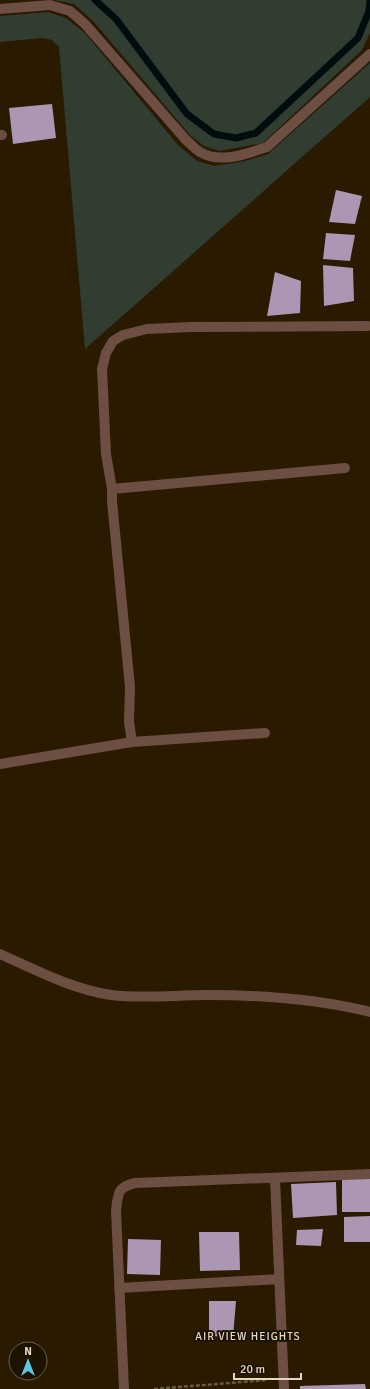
<svg xmlns="http://www.w3.org/2000/svg" width="370" height="1389" font-family="Signika,sans-serif">
<style>
.green{fill:#313d31}
.lines{fill:none;stroke-linecap:round;stroke-linejoin:round}
.stream{stroke:#000d0f;stroke-width:7}
.building{fill:#ab96b3}
.path{stroke:#665942;stroke-width:2.5;stroke-dasharray:4 2;stroke-linecap:butt}
.lane{stroke:#6c4e42;stroke-width:10}
.street{stroke:#6c4e42;stroke-width:10}
.labels{text-anchor:middle;stroke-width:4;stroke-linejoin:round;paint-order:stroke}
.neighbourhood-label{font-size:11px;letter-spacing:1px;fill:#e2d8c8;stroke:#1d1100}
</style>
<rect width="100%" height="100%" fill="#291a00"/>
<!-- green -->
<path class="green" d="M54,0H370V33L362,50L263,143L219,151L204,146L190,135L93,21L74,4Z
M48,12L66,18L85,33L178,145L197,161L215,166L245,161L268,154L370,63V97L85,349L59,47L52,40L42,38L0,42V16Z"/>
<g class="lines">
<!-- stream -->
<path class="stream" d="M95,0L116,19L187,114L214,134L236,138L256,133L358,38L369,11L370,0"/>
</g>
<!-- building -->
<path class="building" d="M52,104L56,138L13,144L9,108Z
M336,190L362,196L355,224L329,222Z
M326,233L355,235L350,261L323,259Z
M323,265L353,268L354,301L324,306Z
M275,272L301,281L300,313L267,316Z
M342,1179H370V1212H342Z
M336,1182L337,1215L293,1218L291,1184Z
M370,1216V1242H344V1217Z
M323,1229L321,1246L296,1245L297,1230Z
M199,1232H239L240,1270L200,1271Z
M128,1239L161,1240L160,1275L127,1274Z
M209,1301H236L233,1337L209,1336Z
M365,1384L366,1389H300V1386Z"/>
<g class="lines">
<!-- path -->
<path class="path" d="M154,1389L267,1380"/>
<!-- lane -->
<path class="lane" d="M0,9L50,5L70,11L85,24L186,140C191,144 195,149 200,152C220,164 246,154 267,147L370,54
M0,135H2
M112,489L106,454L102,369L106,353L113,341L123,335L147,329L191,327L368,326
M132,742L265,733
M0,764L132,742L129,722L130,687L112,501V489L345,468"/>
<!-- street -->
<path class="street" d="M0,954C36,970 71,989 111,995C142,999 175,995 208,995C261,995 317,999 370,1012
M275,1178L284,1389
M119,1288L279,1279
M124,1389L116,1211C118,1194 117,1187 135,1183L370,1174"/>
</g>
<g class="labels">
<!-- neighbourhood labels -->
<g class="neighbourhood-label">
<text x="248" y="1340">AIR VIEW HEIGHTS</text>
</g>
</g>
<!-- north arrow -->
<g transform="translate(28 1361)"><circle r="19" fill="#1d1100" stroke="#6c6150"/>
<path d="M0-3L7 15L0 10L-7 15Z" fill="#59c8e4"/>
<text y="-6" font-size="11" font-weight="bold" text-anchor="middle" fill="#e2d8c8">N</text>
</g>
<!-- scale -->
<path d="M234 1373v6h67v-6" fill="none" stroke="#e2d8c8" stroke-width="2"/>
<text x="240" y="1373" font-size="12" fill="#e2d8c8" stroke="#1d1100" stroke-width="3" paint-order="stroke">20 m</text>
</svg>
